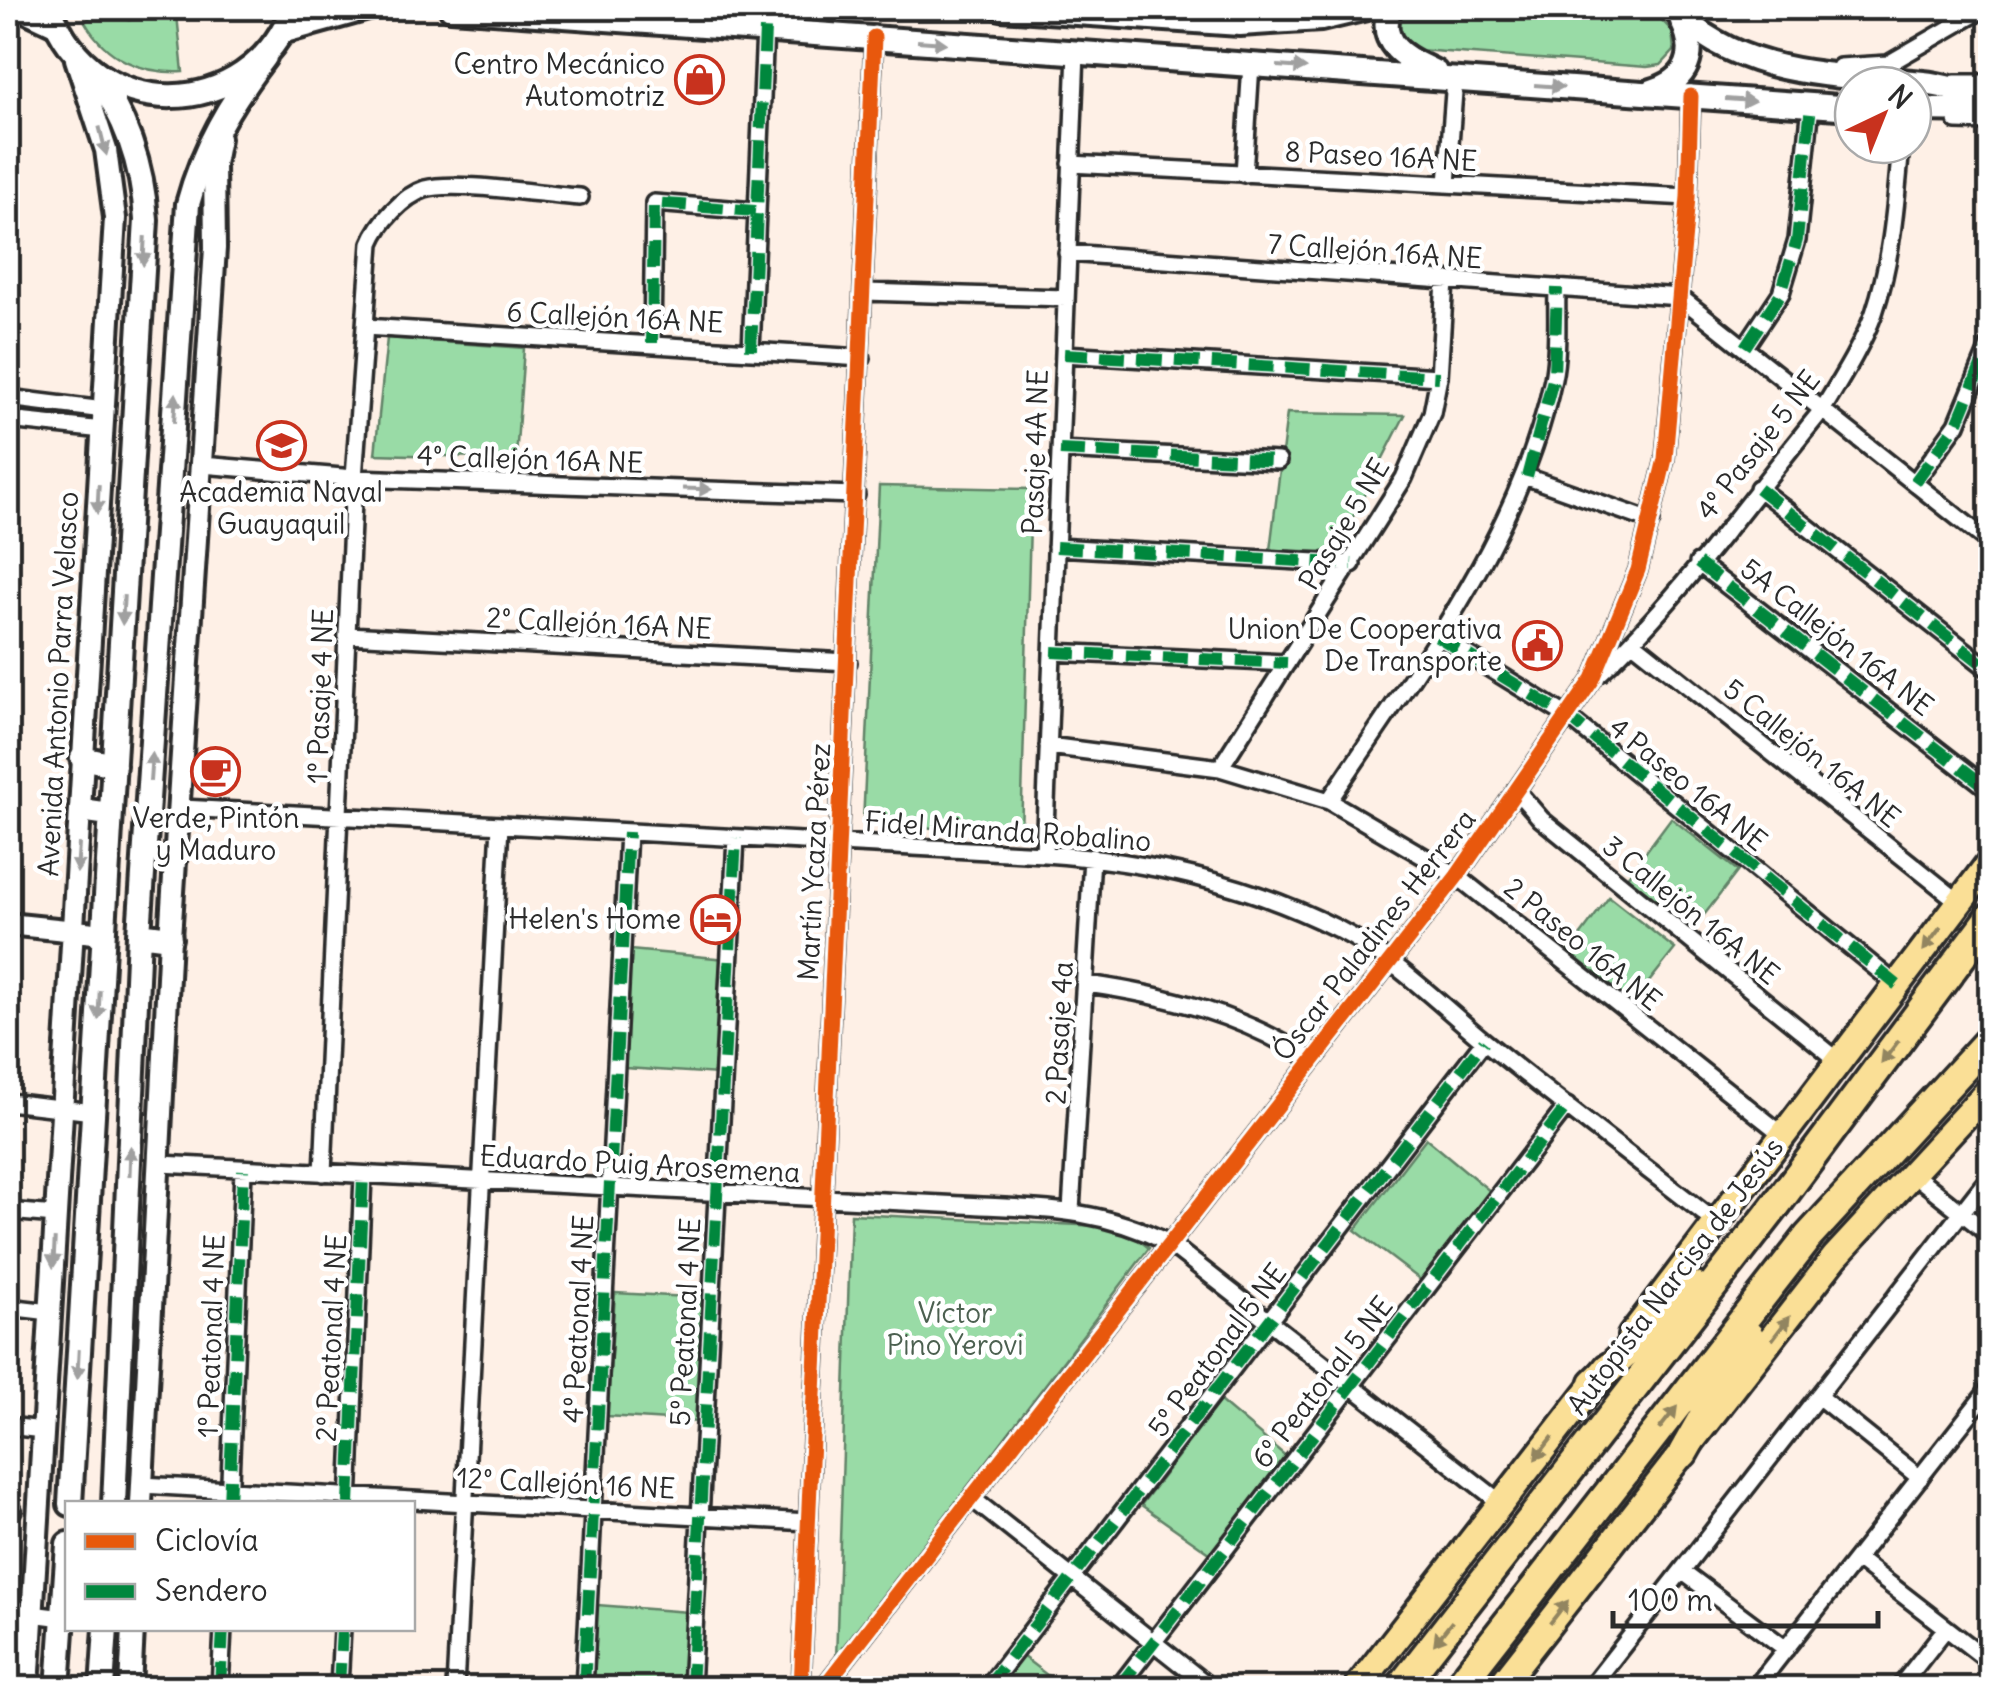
<svg xmlns="http://www.w3.org/2000/svg" width="1998" height="1696" font-family="Delius,sans-serif">
<style>
.green{fill:#99dba6;stroke:#628368;stroke-width:2.5}
.lines{fill:none;stroke-linecap:round;stroke-linejoin:round}
.minor-casing{stroke:#2b2b2b;stroke-width:22}
.tertiary-casing{stroke:#2b2b2b;stroke-width:28}
.secondary-casing{stroke:#2b2b2b;stroke-width:30}
.primary-casing{stroke:#2b2b2b;stroke-width:32}
.trunk-casing{stroke:#2b2b2b;stroke-width:35}
.minor{stroke:#fff;stroke-width:15}
.tertiary{stroke:#fff;stroke-width:20}
.secondary{stroke:#fff;stroke-width:22}
.primary{stroke:#fadf96;stroke-width:25}
.trunk{stroke:#fadf96;stroke-width:28}
.quiet{stroke:#00873e;stroke-width:12;stroke-dasharray:25 12;stroke-linecap:butt}
.cycleway-casing{stroke:#fff;stroke-width:21}
.cycleway{stroke:#e8590c;stroke-width:15}
.oneway{fill:#a0a0a0}
.oneway2{fill:#928560}
.labels{text-anchor:middle;stroke-width:9;stroke-linejoin:round;paint-order:stroke}
.poi-label{font-size:28px;fill:#2b2b2b;stroke:#fff;text-anchor:end}
.street-label{font-size:28px;fill:#2b2b2b;stroke:#fff}
.park-label{font-size:28px;fill:#4c6050;stroke:#fff}
</style>
<rect width="100%" height="100%" fill="#fef0e6"/>
<filter id="ink" filterUnits="userSpaceOnUse"><feTurbulence type="fractalNoise" baseFrequency=".01" numOctaves="2"/><feDisplacementMap in="SourceGraphic" scale="20" xChannelSelector="R" yChannelSelector="G"/><feConvolveMatrix kernelMatrix="1 2 1 2 8 2 1 2 1" color-interpolation-filters="sRGB"/></filter>
<g filter="url(#ink)">
<!-- green -->
<path class="green" d="M100,8H130L129,20L177,15L183,72C142,74 106,59 85,22Z
M1403,8H1650L1672,31L1674,51L1661,65L1647,67L1419,50L1399,34L1397,22Z
M387,338L524,348L516,458L375,454Z
M1287,413L1405,415L1335,552L1270,550Z
M879,486L1031,489L1021,834L863,823Z
M1671,818L1738,871L1694,928L1627,877Z
M1609,897L1675,949L1630,1006L1565,956Z
M630,950L726,959L719,1074L625,1068Z
M1426,1138L1491,1192L1422,1281L1355,1230Z
M851,1214L1122,1227L1149,1248L836,1660Z
M615,1293L706,1298L698,1422L607,1416Z
M1220,1401L1288,1458L1214,1556L1141,1505Z
M597,1605L688,1612L685,1688H594Z
M1022,1656L1064,1688H996Z"/>
<g class="lines">
<defs>
<path id="minor" d="M1840,67L1888,64L1985,8
M1955,83H1990
M1957,121L1990,122
M1071,164L1688,197
M1244,174L1251,64
M1447,184L1455,79
M8,247V241
M1067,253L1680,297L1990,543
M865,292L1066,298
M365,327L862,358
M652,343L654,203L755,211
M1745,347L1781,293L1797,240L1811,105
M751,350L765,29
M1064,354L1439,377
M8,398L104,410
M8,420L103,430
M1060,450L1278,461
M202,465L354,478L856,495
M1527,477L1651,521
M1915,482L1957,424L1990,344
M1758,488L1990,670
M1056,547L1352,564
M1698,563L1990,790
M348,635L848,662
M1437,636L1567,716L1897,985
M1633,642L1959,902
M1052,652L1287,663
M1600,673C1683,595 1750,497 1823,409C1841,379 1862,346 1874,313C1892,260 1896,201 1901,145
M1048,746L1220,768L1329,801L1457,876L1783,1135
M1220,768L1404,478L1432,413L1439,377L1445,281
M1516,790L1541,819L1840,1062
M1329,801C1416,669 1520,537 1553,379C1559,351 1556,317 1557,288
M182,808L1044,854C1147,861 1245,882 1338,929C1393,957 1436,1001 1483,1040C1560,1103 1640,1163 1718,1224
M1044,854L1076,52
M1087,984C1166,995 1243,1015 1310,1059
M8,1102L93,1112
M161,1164L962,1205C1040,1209 1097,1207 1169,1243L1501,1503
M323,1173L354,478L371,243C379,223 403,196 425,189C455,180 544,195 580,197
M1912,1173L1990,1235
M8,1211L56,1215
M1071,1211L1092,857
M8,1307L50,1312
M1818,1396L1920,1478
M8,1426L43,1430
M142,1485L808,1522
M974,1500L1211,1688
M229,1504L243,1170
M349,1504L363,1176
M8,1509L13,1510
M1857,1559L1990,1662
M1682,1571L1786,1649
M8,1611L63,1618
M220,1688L223,1628
M339,1688L342,1628
M455,1688L500,825
M584,1688L628,832
M691,1688L736,838
M801,1688L874,37
M823,1688L1457,876L1593,679L1638,570L1665,459L1688,197L1691,96
M987,1688L1484,1041
M1118,1688L1567,1106
M1590,1688L1990,1176
M1755,1688L1990,1388
M1899,1688L1946,1628"/>
<path id="tertiary" d="M19,8L57,26
M8,924L104,934
M141,1504L170,938L215,248L214,164L219,138
M28,1688L115,218L106,150L76,59
M130,1688L133,1628"/>
<path id="secondary" d="M50,8C92,127 250,124 293,8
M451,8L1853,108
M1001,8L1240,24L1321,19L1367,8
M1390,8C1376,45 1407,59 1435,72
M1672,8C1739,78 1833,74 1923,83C1946,85 1967,94 1990,96
M285,31L368,8
M1652,91C1689,80 1698,54 1682,21
M1913,109L1989,110
M82,758L114,765
M81,810L109,814
M139,934L170,938
M70,1504L146,220C143,166 125,114 92,71
M114,1504L139,934L188,204C203,148 230,103 265,57
M58,1688L68,1544
M102,1688L106,1628"/>
<path id="primary" d="M1631,1336L1990,862
M1357,1688L1607,1367
M1499,1688L1835,1257L1990,1089"/>
<path id="trunk" d="M1594,1383L1695,1287
M1683,1453L1749,1336
M1400,1688L1773,1209L1990,918
M1457,1688L1808,1237L1990,1039"/>
</defs>
<!-- minor casing -->
<use href="#minor" class="minor-casing"/>
<!-- tertiary casing -->
<use href="#tertiary" class="tertiary-casing"/>
<!-- secondary casing -->
<use href="#secondary" class="secondary-casing"/>
<!-- primary casing -->
<use href="#primary" class="primary-casing"/>
<!-- trunk casing -->
<use href="#trunk" class="trunk-casing"/>
<!-- minor -->
<use href="#minor" class="minor"/>
<!-- tertiary -->
<use href="#tertiary" class="tertiary"/>
<!-- secondary -->
<use href="#secondary" class="secondary"/>
<!-- primary -->
<use href="#primary" class="primary"/>
<!-- trunk -->
<use href="#trunk" class="trunk"/>
<!-- quiet -->
<path class="quiet" d="M652,343L654,203L755,211
M1745,347L1781,293L1797,240L1811,105
M751,350L765,29
M1064,354L1439,377
M1060,450L1278,461
M1527,477L1554,376L1557,288
M1915,482L1957,424L1990,344
M1758,488L1990,670
M1056,547L1352,564
M1698,563L1990,790
M1437,636L1567,716L1897,985
M1052,652L1287,663
M229,1504L243,1170
M349,1504L363,1176
M8,1509L13,1510
M220,1688L223,1628
M339,1688L342,1628
M584,1688L628,832
M691,1688L736,838
M987,1688L1484,1041
M1118,1688L1567,1106"/>
<defs>
<path id="cycleway" d="M801,1688L874,37
M823,1688L1457,876L1593,679L1638,570L1665,459L1688,197L1691,96"/>
</defs>
<!-- cycleway casing -->
<use href="#cycleway" class="cycleway-casing"/>
<!-- cycleway -->
<use href="#cycleway" class="cycleway"/>
</g>
<!-- one-way arrows -->
<defs><path id="oneway-solid" d="M-6-.8H1V-3.2L6.5 0L1 3.2V.8H-6Z" transform="scale(2.5)"/></defs>
<g class="oneway">
<use href="#oneway-solid" transform="translate(932 42) rotate(4)"/>
<use href="#oneway-solid" transform="translate(1292 67) rotate(4)"/>
<use href="#oneway-solid" transform="translate(1549 86) rotate(4)"/>
<use href="#oneway-solid" transform="translate(1740 100) rotate(4)"/>
<use href="#oneway-solid" transform="translate(103 141) rotate(76)"/>
<use href="#oneway-solid" transform="translate(144 251) rotate(93)"/>
<use href="#oneway-solid" transform="translate(175 408) rotate(-86)"/>
<use href="#oneway-solid" transform="translate(697 489) rotate(2)"/>
<use href="#oneway-solid" transform="translate(98 499) rotate(93)"/>
<use href="#oneway-solid" transform="translate(123 610) rotate(93)"/>
<use href="#oneway-solid" transform="translate(151 767) rotate(-86)"/>
<use href="#oneway-solid" transform="translate(78 858) rotate(94)"/>
<use href="#oneway-solid" transform="translate(99 1005) rotate(93)"/>
<use href="#oneway-solid" transform="translate(130 1161) rotate(-88)"/>
<use href="#oneway-solid" transform="translate(54 1253) rotate(93)"/>
<use href="#oneway-solid" transform="translate(78 1364) rotate(93)"/>
</g>
<g class="oneway2">
<use href="#oneway-solid" transform="translate(1932 939) rotate(127)"/>
<use href="#oneway-solid" transform="translate(1890 1052) rotate(127)"/>
<use href="#oneway-solid" transform="translate(1781 1328) rotate(-53)"/>
<use href="#oneway-solid" transform="translate(1668 1418) rotate(-52)"/>
<use href="#oneway-solid" transform="translate(1544 1448) rotate(128)"/>
<use href="#oneway-solid" transform="translate(1559 1612) rotate(-52)"/>
<use href="#oneway-solid" transform="translate(1443 1633) rotate(128)"/>
</g>
</g>
<!-- icons -->
<defs>
<symbol id="shop-ring" viewBox="-11 -11 22 22"><circle r="9.5" fill="#fff" stroke="#c8321e" stroke-width="1.5"/><path d="M-5-2.5h2.3a2.7 3.5 0 0 1 5.4 0H5L5.5 6h-11ZM-1.5-2.5h3a1.5 2.3 0 0 0-3 0Z" fill="#c8321e"/></symbol>
<symbol id="school-ring" viewBox="-11 -11 22 22"><circle r="9.5" fill="#fff" stroke="#c8321e" stroke-width="1.5"/><path d="M0-5L7-2L0 1L-7-2ZM-4 1L0 2.5L4 1V4Q0 6-4 4Z" fill="#c8321e"/></symbol>
<symbol id="civic-ring" viewBox="-11 -11 22 22"><circle r="9.5" fill="#fff" stroke="#c8321e" stroke-width="1.5"/><path d="M-.6-6.5H3V-4.5H.6V-3L4-1V1h2V6H-6V1h2V-1L-.6-3ZM-1.2 2.5V6h2.4V2.5Z" fill="#c8321e"/></symbol>
<symbol id="cafe-ring" viewBox="-11 -11 22 22"><circle r="9.5" fill="#fff" stroke="#c8321e" stroke-width="1.5"/><path d="M-5.5-4.5H6V0H3Q3 3.5 0 3.5H-2.5Q-5.5 3.5-5.5 0ZM3-3.2v2h1.7v-2ZM-6 4.5H4V6H-6Z" fill="#c8321e"/></symbol>
<symbol id="hotel-ring" viewBox="-11 -11 22 22"><circle r="9.5" fill="#fff" stroke="#c8321e" stroke-width="1.5"/><path d="M-6-4.5h1.5V1H6V5H4.5V3h-9V5H-6ZM-4 0a1.8 1.8 0 1 1 3.6 0ZM.5 0V-2.5h3Q6-2.5 6 0Z" fill="#c8321e"/></symbol>
</defs>
<g fill-rule="evenodd">
<use href="#shop-ring" x="672" y="52" width="55" height="55"/>
<use href="#school-ring" x="254" y="418" width="55" height="55"/>
<use href="#civic-ring" x="1510" y="618" width="55" height="55"/>
<use href="#cafe-ring" x="188" y="744" width="55" height="55"/>
<use href="#hotel-ring" x="688" y="892" width="55" height="55"/>
</g>
<g class="labels">
<!-- poi labels -->
<g class="poi-label">
<text x="665" y="74">Centro Mecánico<tspan x="665" dy="32">Automotriz</tspan></text>
<text x="281" y="502" text-anchor="middle">Academia Naval<tspan x="281" dy="32">Guayaquil</tspan></text>
<text x="1502" y="639">Union De Cooperativa<tspan x="1502" dy="32">De Transporte</tspan></text>
<text x="216" y="828" text-anchor="middle">Verde, Pintón<tspan x="216" dy="32">y Maduro</tspan></text>
<text x="681" y="929">Helen's Home</text>
</g>
<!-- street labels -->
<g class="street-label">
<text transform="translate(1381 156) rotate(3)" y="10">8 Paseo 16A NE</text>
<text transform="translate(1375 251) rotate(4)" y="10">7 Callejón 16A NE</text>
<text transform="translate(615 317) rotate(3)" y="10">6 Callejón 16A NE</text>
<text transform="translate(1758 445) rotate(-52)" y="10">4º Pasaje 5 NE</text>
<text transform="translate(1035 452) rotate(-88)" y="10">Pasaje 4A NE</text>
<text transform="translate(530 459) rotate(2)" y="10">4° Callejón 16A NE</text>
<text transform="translate(1344 524) rotate(-59)" y="10">Pasaje 5 NE</text>
<text transform="translate(599 623) rotate(3)" y="10">2° Callejón 16A NE</text>
<text transform="translate(1837 637) rotate(38)" y="10">5A Callejón 16A NE</text>
<text transform="translate(58 684) rotate(-87)" y="10">Avenida Antonio Parra Velasco</text>
<text transform="translate(320 696) rotate(-88)" y="10">1º Pasaje 4 NE</text>
<text transform="translate(1812 753) rotate(39)" y="10">5 Callejón 16A NE</text>
<text transform="translate(1688 784) rotate(39)" y="10">4 Paseo 16A NE</text>
<text transform="translate(1008 831) rotate(4)" y="10">Fidel Miranda Robalino</text>
<text transform="translate(814 862) rotate(-87)" y="10">Martín Ycaza Pérez</text>
<text transform="translate(1691 910) rotate(39)" y="10">3 Callejón 16A NE</text>
<text transform="translate(1374 935) rotate(-52)" y="10">Óscar Paladines Herrera</text>
<text transform="translate(1583 944) rotate(39)" y="10">2 Paseo 16A NE</text>
<text transform="translate(1059 1033) rotate(-87)" y="10">2 Pasaje 4a</text>
<text transform="translate(640 1164) rotate(3)" y="10">Eduardo Puig Arosemena</text>
<text transform="translate(1675 1276) rotate(-53)" y="10">Autopista Narcisa de Jesús</text>
<text transform="translate(578 1319) rotate(-87)" y="10">4º Peatonal 4 NE</text>
<text transform="translate(685 1322) rotate(-87)" y="10">5º Peatonal 4 NE</text>
<text transform="translate(211 1336) rotate(-88)" y="10">1º Peatonal 4 NE</text>
<text transform="translate(331 1338) rotate(-87)" y="10">2º Peatonal 4 NE</text>
<text transform="translate(1217 1350) rotate(-53)" y="10">5º Peatonal 5 NE</text>
<text transform="translate(1322 1382) rotate(-52)" y="10">6º Peatonal 5 NE</text>
<text transform="translate(566 1483) rotate(3)" y="10">12° Callejón 16 NE</text>
</g>
<!-- park labels -->
<g class="park-label">
<text x="955" y="1323">Víctor<tspan x="955" dy="32">Pino Yerovi</tspan></text>
</g>
</g>
<!-- margin -->
<rect width="1998" height="1696" fill="none" stroke="#fff" stroke-width="40"/>
<rect x="20" y="20" width="1958" height="1656" fill="none" stroke="#2b2b2b" stroke-width="4" filter="url(#ink)"/>
<!-- legend -->
<rect x="65" y="1501" width="350" height="130" fill="#ffffff" stroke="#aaaaaa" stroke-width="2.5"/>
<rect x="85" y="1534" width="50" height="15" fill="#e8590c" stroke="#aaaaaa" stroke-width="2.5"/>
<text x="155" y="1551" font-size="30" fill="#2b2b2b">Ciclovía</text>
<rect x="85" y="1584" width="50" height="15" fill="#00873e" stroke="#aaaaaa" stroke-width="2.5"/>
<text x="155" y="1601" font-size="30" fill="#2b2b2b">Sendero</text>
<!-- north arrow -->
<g transform="translate(1883 115) rotate(43)"><circle r="48" fill="#ffffff" stroke="#aaaaaa" stroke-width="2.5"/>
<path d="M0-8L18 38L0 25L-18 38Z" fill="#c8321e"/>
<text y="-15" font-size="28" font-weight="bold" text-anchor="middle" fill="#2b2b2b">N</text>
</g>
<!-- scale -->
<path d="M1613 1611v15h265v-15" fill="none" stroke="#2b2b2b" stroke-width="5"/>
<text x="1628" y="1611" font-size="30" fill="#2b2b2b" stroke="#ffffff" stroke-width="8" paint-order="stroke">100 m</text>
</svg>
